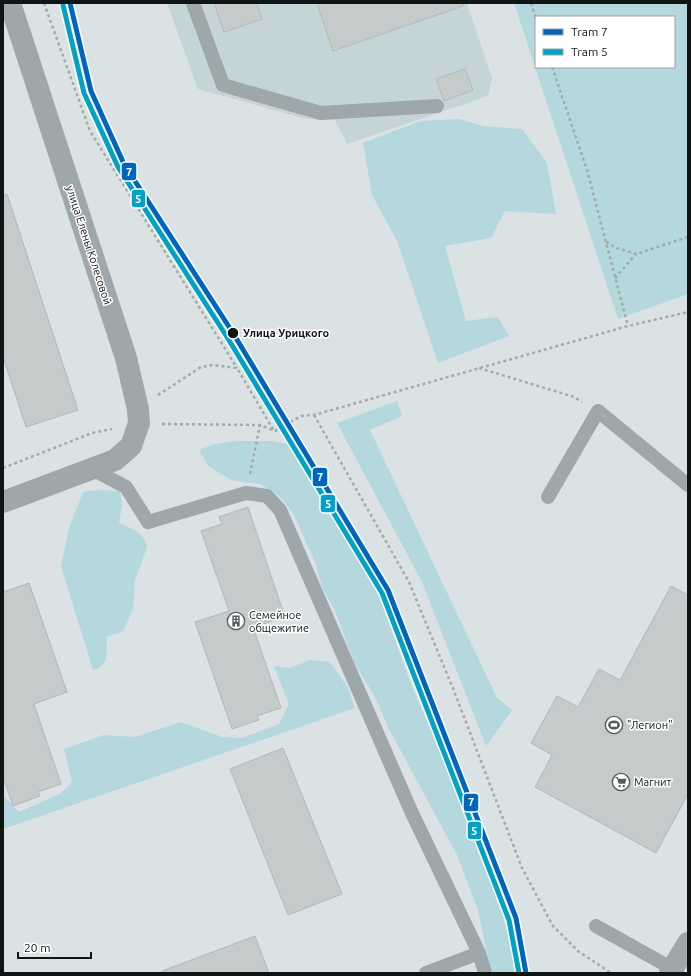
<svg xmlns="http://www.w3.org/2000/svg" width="691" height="976" font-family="Ubuntu,sans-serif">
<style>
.built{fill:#c5d4d7}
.green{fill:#b4d8de;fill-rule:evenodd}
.building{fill:#c5cacb;stroke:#b3b9ba}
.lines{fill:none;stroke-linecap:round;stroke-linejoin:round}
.path{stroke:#a3abac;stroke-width:2.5;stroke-dasharray:3 3;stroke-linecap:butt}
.service{stroke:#9ea8aa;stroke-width:14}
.minor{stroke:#9ea8aa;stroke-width:22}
.tram-1-casing{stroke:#fff;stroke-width:8}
.tram-2-casing{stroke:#fff;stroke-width:8}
.tram-1{stroke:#0065bd;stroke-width:5}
.tram-2{stroke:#01a2c5;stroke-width:5}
.stop-dot{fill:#0f1414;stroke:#fff;stroke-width:1.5}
.labels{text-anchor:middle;stroke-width:3;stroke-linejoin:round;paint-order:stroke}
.street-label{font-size:11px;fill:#0f1414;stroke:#fff}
.stop-label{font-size:11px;font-weight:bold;fill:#0f1414;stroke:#fff;text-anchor:start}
.poi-label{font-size:11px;fill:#0f1414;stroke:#fff;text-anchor:start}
.line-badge{stroke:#fff;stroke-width:1.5}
.badge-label{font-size:11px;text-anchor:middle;font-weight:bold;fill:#fff}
</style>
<rect width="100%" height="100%" fill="#dae2e4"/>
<!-- built -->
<path class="built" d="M167,3H467L492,78L488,96L347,144L335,120L306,119L198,89Z"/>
<!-- green -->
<path class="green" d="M514,3H688V294L618,319ZM536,17H674V67H536Z
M460,119L483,126L522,129L547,163L556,214L505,211L491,238L445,246L466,321L498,317L509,336L438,363L397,241L372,195L363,143L420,121Z
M397,401L402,416L370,430L497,698L512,710L486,746L422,582L337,423Z
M236,441H272L289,444L378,594L411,684L458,793L459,802L471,826L494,886L519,973H491L478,910L457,855L389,729L375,697L354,662L335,611L322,587L315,562L293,513L278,495L260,484L231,480L208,466L199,450L215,444Z
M100,490L120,491L122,505L119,523C131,528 145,533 147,547L135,580L133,609L123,631L107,637L106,660L99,668L93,670L61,566L69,528L83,492Z
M310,660L330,662L348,688L355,708L3,829V795L19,812L60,794L72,782L64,749L104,735L135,737L181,722L222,737L242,738L279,724L289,704L274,666L290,668Z"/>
<!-- building -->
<path class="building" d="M214,3H257L262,19L224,32Z
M317,3H463V6L333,51Z
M465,69L473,90L444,101L436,79Z
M7,194L78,410L26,427L3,357V195Z
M248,507L285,617L253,627L281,708L257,716L259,720L232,729L195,622L229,611L201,531L222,524L219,517Z
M29,583L67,692L34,704L61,784L38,792L40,796L13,806L3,777V592Z
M671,586L688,595V794L656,853L535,787L552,755L531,743L557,696L578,707L599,669L620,680Z
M283,748L342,894L288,915L230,769Z
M255,936L269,973H162V971Z"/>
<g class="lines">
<!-- path -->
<path class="path" d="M44,3L90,131L237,368
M531,3L536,18
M552,67L587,170L628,326
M606,242L617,248L636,254L688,237
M615,278L636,254
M479,368L574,397L582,402
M158,395L201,367L213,365L237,368L274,431
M314,415L409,582L454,691L522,868L553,926L578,951L611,973
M162,424L260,425
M3,468L92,433L112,429
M250,474L260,425L275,431L301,416L314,415L628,326L688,312"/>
<!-- service -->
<path class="service" d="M193,3L223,85L321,113L437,106
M92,469L126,487L148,522L246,493L267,496L280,510L411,811L479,953L426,973
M548,497L598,411L688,485
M596,926L673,969
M479,953L485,973"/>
<!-- minor -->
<path class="minor" d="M3,502L115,460L131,446L139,423L138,409L126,358L10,3
M670,973L688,943"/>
<defs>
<path id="tram-1" d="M70,3L91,91L124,164L233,333L388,590L516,918L526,973"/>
<path id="tram-2" d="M63,5L84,93L118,167L227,337L382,593L509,920L519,973"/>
</defs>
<!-- tram-1 casing -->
<use href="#tram-1" class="tram-1-casing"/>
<!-- tram-2 casing -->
<use href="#tram-2" class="tram-2-casing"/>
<!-- tram-1 -->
<use href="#tram-1" class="tram-1"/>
<!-- tram-2 -->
<use href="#tram-2" class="tram-2"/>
</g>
<!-- icons -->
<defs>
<symbol id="building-ring" viewBox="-11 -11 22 22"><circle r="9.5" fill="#fff" stroke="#565c5d" stroke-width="1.5"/><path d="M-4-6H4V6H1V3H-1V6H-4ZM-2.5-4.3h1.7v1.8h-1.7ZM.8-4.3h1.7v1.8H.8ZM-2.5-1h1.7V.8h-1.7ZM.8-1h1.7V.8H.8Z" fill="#565c5d"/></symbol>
<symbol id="stadium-ring" viewBox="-11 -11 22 22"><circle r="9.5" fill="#fff" stroke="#565c5d" stroke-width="1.5"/><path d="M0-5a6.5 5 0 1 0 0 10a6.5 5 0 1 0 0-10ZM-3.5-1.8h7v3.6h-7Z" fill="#565c5d"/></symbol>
<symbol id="supermarket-ring" viewBox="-11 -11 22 22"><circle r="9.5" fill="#fff" stroke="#565c5d" stroke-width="1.5"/><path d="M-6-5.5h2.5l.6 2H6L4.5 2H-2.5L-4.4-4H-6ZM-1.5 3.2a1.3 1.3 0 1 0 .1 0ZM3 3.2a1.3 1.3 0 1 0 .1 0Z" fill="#565c5d"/></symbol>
</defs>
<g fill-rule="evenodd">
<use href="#building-ring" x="226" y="611" width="20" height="20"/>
<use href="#stadium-ring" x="604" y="715" width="20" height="20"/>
<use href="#supermarket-ring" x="611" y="772" width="20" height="20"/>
</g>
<!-- markers -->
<circle class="stop-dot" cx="233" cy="333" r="6"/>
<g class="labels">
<!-- street labels -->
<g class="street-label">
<text transform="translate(89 245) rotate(72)" y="4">улица Елены Колесовой</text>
</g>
<!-- stop labels -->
<g class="stop-label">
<text x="243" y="337">Улица Урицкого</text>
</g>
<!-- poi labels -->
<g class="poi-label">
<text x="249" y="619">Семейное<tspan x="249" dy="13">общежитие</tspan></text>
<text x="627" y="729">"Легион"</text>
<text x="634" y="786">Магнит</text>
</g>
</g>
<g class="line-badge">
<rect x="121" y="162" width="16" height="19" rx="4" fill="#0065bd"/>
<rect x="131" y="189" width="15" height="19" rx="4" fill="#01a2c5"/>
<rect x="312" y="467" width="16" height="20" rx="4" fill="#0065bd"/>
<rect x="320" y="494" width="16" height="19" rx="4" fill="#01a2c5"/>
<rect x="463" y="793" width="16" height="19" rx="4" fill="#0065bd"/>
<rect x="467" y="821" width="15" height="19" rx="4" fill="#01a2c5"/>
</g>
<g class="badge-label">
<text x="129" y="176">7</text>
<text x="138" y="203">5</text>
<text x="320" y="481">7</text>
<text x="328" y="508">5</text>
<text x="471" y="806">7</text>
<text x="474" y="835">5</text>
</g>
<!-- border -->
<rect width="691" height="976" fill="none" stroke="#0f1414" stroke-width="8"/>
<!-- legend -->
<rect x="535" y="16" width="140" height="52" fill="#ffffff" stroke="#9fa1a1"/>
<rect x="543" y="29" width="20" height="6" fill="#0065bd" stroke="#9fa1a1"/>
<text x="571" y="36" font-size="12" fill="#0f1414">Tram 7</text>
<rect x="543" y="49" width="20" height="6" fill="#01a2c5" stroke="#9fa1a1"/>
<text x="571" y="56" font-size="12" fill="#0f1414">Tram 5</text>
<!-- scale -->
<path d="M18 952v6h73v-6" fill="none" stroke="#0f1414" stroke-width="2"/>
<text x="24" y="952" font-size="12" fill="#0f1414" stroke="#ffffff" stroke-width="3" paint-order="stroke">20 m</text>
</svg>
